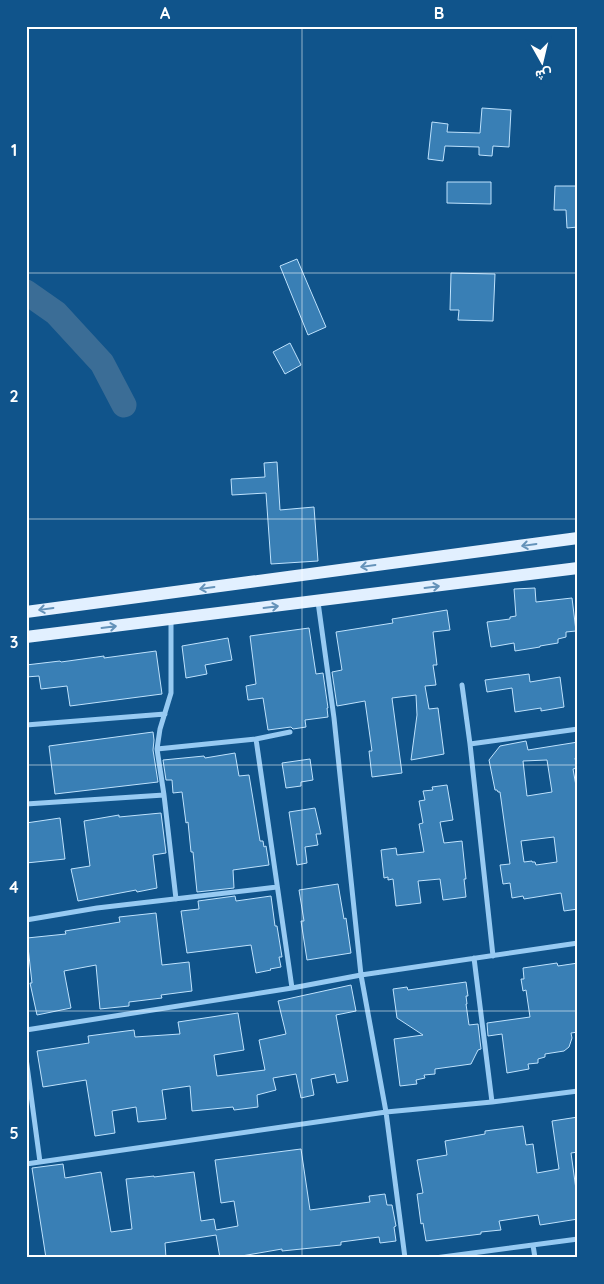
<svg xmlns="http://www.w3.org/2000/svg" width="604" height="1284" font-family="Quicksand,Vazirmatn,sans-serif">
<style>
.lines{fill:none;stroke-linecap:round;stroke-linejoin:round}
.river{stroke:#3b6d96;stroke-width:25}
.building{fill:#397fb5;stroke:#bee2fd;fill-rule:evenodd}
.minor{stroke:#97caf2;stroke-width:5}
.primary{stroke:#e2f0ff;stroke-width:12}
.oneway{stroke:#6492b9}
.grid{fill:none;stroke:#fff;stroke-width:1;stroke-opacity:0.55}
.neatline{fill:none;stroke:#fff;stroke-width:2}
.grid-label{font-size:16px;text-anchor:middle;font-weight:bold;fill:#fff}
</style>
<rect width="100%" height="100%" fill="#10548b"/>
<g class="lines">
<!-- river -->
<path class="river" d="M26,292L56,313L102,363L124,405"/>
</g>
<!-- building -->
<path class="building" d="M482,108L511,110L509,147L493,146L492,156L479,155V147L445,146L443,161L428,159L432,122L448,124L447,132L480,133Z
M447,182H491V204L447,203Z
M555,186H578V227L567,228L566,210H554Z
M297,259L326,327L308,335L280,266Z
M451,273L495,274L493,321L458,320L459,310H450Z
M290,343L301,365L285,374L273,352Z
M277,462L280,510L314,507L318,561L271,564L266,493L232,495L231,479L265,477L264,463Z
M535,588L536,602L572,598L576,631L566,632V637L558,639V643L540,646V647L515,651L514,643L491,647L487,622L510,619V617L516,616L514,589Z
M447,610L450,630L433,632L437,665H433L436,685L425,686L429,709L438,708L444,754L411,760L417,715L416,695L392,698L402,773L372,777L369,751H372L365,701L337,706L332,672L342,670L336,632L393,623L392,619Z
M309,628L316,674L323,673L328,708H327L328,717L305,720L306,727L293,729L291,727L268,730L263,698L248,700L246,686L256,684L250,636Z
M228,638L232,660L205,665L207,674L186,678L182,646Z
M156,651L162,694L70,706L67,686L41,689L39,676L26,677V665L60,661L61,662L104,656V658Z
M529,674L530,682L560,677L564,707L541,711V708L515,712L512,688L487,692L485,680Z
M153,732L154,740L153,750L158,782L55,794L49,746Z
M526,741L528,750L578,742V757L575,758L577,768L573,769L578,797V909L564,911L561,893L524,899L523,896L512,898L510,883L503,884L500,865L510,864L500,792H498L497,790H495L489,760L500,746ZM547,760L552,792L527,796L523,761ZM554,837L557,862L536,865L535,862H532V861L524,862L521,841Z
M235,753L239,776L249,775L260,841H263L264,847L266,846L269,865L233,870L234,888L197,892L193,852H191L188,822L186,823L182,792L173,793L172,780H166L163,760L204,756L205,758Z
M310,759L313,780L301,782V786L286,788L282,763Z
M447,785L453,820L440,822L444,843L462,841L466,879H464L466,897L443,900L440,879L418,881L421,903L396,906L393,879L388,880V877L384,878L381,850L396,848L397,855L424,852L419,824L423,823L419,801L425,800L423,791L433,790L432,787Z
M315,808L321,834H316L318,845L305,847L307,863L297,865L289,812Z
M161,813L166,853L153,855L157,888L137,892L136,890L78,901L71,869L90,866L84,821L119,815V817Z
M60,818L65,859L26,863V823Z
M338,884L344,919L346,918L351,953L307,960L301,921H304L299,890Z
M235,896L236,901L271,896L275,926H277L282,957H279L281,967L270,969L271,970L256,973L251,945L187,953L181,911L199,909L198,901Z
M156,913L162,965L189,962L192,991L161,995L162,998L129,1002V1006L100,1009L96,965L64,971L71,1008L37,1015L30,983H32L27,938L66,934L65,931L120,922L119,917Z
M557,963L558,966L578,963V1032L571,1033L572,1038L569,1047L564,1051L545,1054V1057L538,1059V1063L528,1064L529,1069L507,1073L502,1034L488,1036L487,1023L530,1017L526,990L523,991L521,979H524L523,968Z
M466,982L468,996H466L467,1004H466L469,1025L478,1024L481,1049L478,1050L471,1064L435,1069V1074L424,1075L425,1078L416,1080L417,1084L400,1086L394,1039L423,1035L397,1018L393,989L407,987L408,990Z
M351,985L356,1011L336,1015L348,1081L337,1083L335,1074L311,1079L314,1095L301,1098L296,1074L273,1078L276,1090L257,1095L258,1107L234,1110L233,1107L192,1111L190,1086L162,1090L166,1119L138,1122L136,1107L112,1111L115,1133L95,1136L86,1080L43,1087L37,1051L89,1043L88,1036L134,1030L135,1037L180,1034L178,1022L238,1013L244,1050L214,1055L217,1076L265,1070L259,1040L286,1034L278,1001Z
M578,1117V1152L571,1153L578,1204V1219L540,1225L538,1215L499,1221L501,1230L481,1232V1234L426,1241L423,1223L421,1224L417,1194L423,1193L417,1160L447,1155L445,1141L485,1134V1131L523,1126L526,1145L533,1144L537,1173L559,1169L552,1121Z
M301,1149L310,1210L370,1202L369,1196L385,1194L387,1205H392L396,1226L394,1227L396,1241L380,1243L379,1237L341,1242V1245L282,1251V1249L230,1258H220L216,1235L165,1243L166,1258H46L32,1168L63,1164L65,1178L101,1172L111,1232L132,1229L126,1179L154,1176V1177L194,1172L201,1221L214,1219L216,1230L238,1226L234,1201L221,1203L215,1160Z"/>
<g class="lines">
<!-- minor -->
<path class="minor" d="M318,602L334,718L361,975L386,1112L405,1258
M171,620V693L160,729L157,749L164,795L176,899
M462,685L470,744L493,956
M26,725L165,714
M290,732L256,739L292,988
M470,744L578,729
M157,749L256,739
M26,804L164,795
M26,920L97,908L277,887
M474,958L492,1102
M26,1030L292,988L361,975L578,943
M26,1058L40,1162
M26,1164L386,1112L492,1102L578,1091
M533,1245L535,1258
M435,1258L578,1239"/>
<!-- primary -->
<path class="primary" d="M26,612L578,538
M26,637L578,568"/>
</g>
<!-- one-way arrows -->
<defs><path id="oneway-shaft" d="M-6 0H5M1.5-3L5.5 0L1.5 3" fill="none" stroke-width="1.6" stroke-linecap="round" stroke-linejoin="round" transform="scale(1.25)"/></defs>
<g class="oneway">
<use href="#oneway-shaft" transform="translate(529 545) rotate(172)"/>
<use href="#oneway-shaft" transform="translate(368 566) rotate(172)"/>
<use href="#oneway-shaft" transform="translate(432 587) rotate(-7)"/>
<use href="#oneway-shaft" transform="translate(207 588) rotate(172)"/>
<use href="#oneway-shaft" transform="translate(271 607) rotate(-7)"/>
<use href="#oneway-shaft" transform="translate(46 609) rotate(172)"/>
<use href="#oneway-shaft" transform="translate(109 627) rotate(-7)"/>
</g>
<!-- grid -->
<path class="grid" d="M302,26V1258M26,273H578M26,519H578M26,765H578M26,1011H578"/>
<!-- border -->
<rect width="604" height="1284" fill="none" stroke="#10548b" stroke-width="55"/>
<!-- north arrow -->
<g transform="translate(542 62) rotate(172)" stroke="#10548b" stroke-width="4" paint-order="stroke">
<path d="M0-4L9 19L0 12L-9 19Z" fill="#ffffff"/>
<text y="-8" font-size="14" font-weight="bold" text-anchor="middle" fill="#ffffff">ش</text>
</g>
<rect x="28" y="28" width="548" height="1228" class="neatline"/>
<g class="grid-label">
<text x="165" y="19">A</text>
<text x="439" y="19">B</text>
<text x="14" y="156">1</text>
<text x="14" y="402">2</text>
<text x="14" y="648">3</text>
<text x="14" y="893">4</text>
<text x="14" y="1139">5</text>
</g>
</svg>
